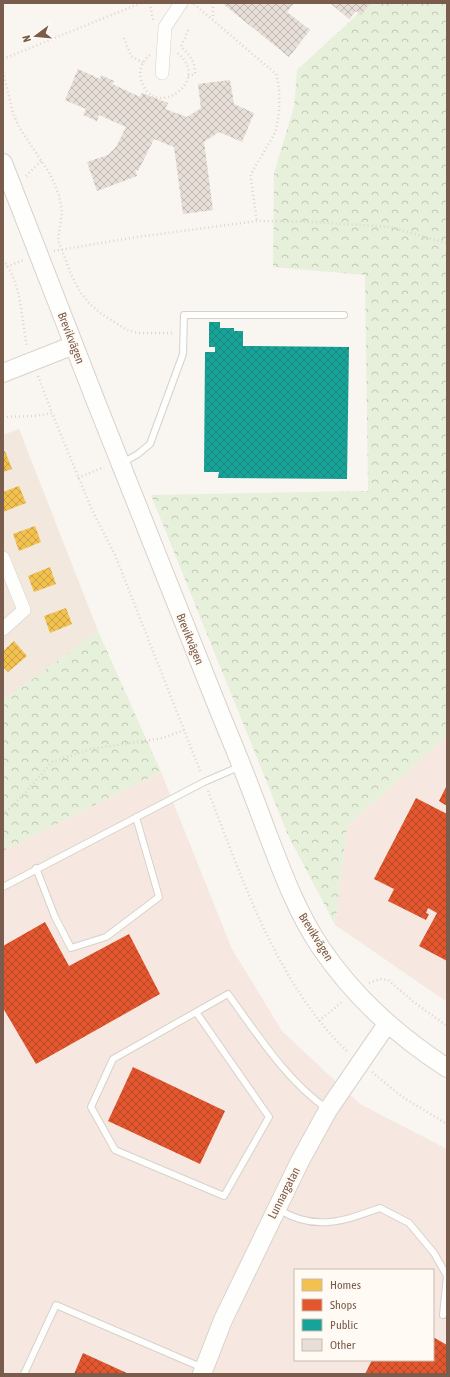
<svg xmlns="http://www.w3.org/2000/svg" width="450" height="1377" font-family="'Asap Condensed',sans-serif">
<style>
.residential{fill:#f2e8de}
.commercial{fill:#f6e8e1;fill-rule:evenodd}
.forest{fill:url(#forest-crowns)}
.homes{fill:url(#homes-cross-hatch)}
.shops{fill:url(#shops-cross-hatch)}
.public{fill:url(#public-cross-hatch)}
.building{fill:url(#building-cross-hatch)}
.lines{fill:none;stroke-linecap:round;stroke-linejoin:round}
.lane-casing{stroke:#d7d1cb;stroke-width:8}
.street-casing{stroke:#d7d1cb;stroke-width:14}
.secondary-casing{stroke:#d9d2cb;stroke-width:20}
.path{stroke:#dcd5d0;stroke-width:2.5;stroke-dasharray:1 3;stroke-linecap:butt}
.lane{stroke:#fefefd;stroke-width:6}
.street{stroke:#fefefd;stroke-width:13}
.secondary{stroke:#fefefd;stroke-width:18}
.labels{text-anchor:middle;stroke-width:4;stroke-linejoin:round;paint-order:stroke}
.street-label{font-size:12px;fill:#7a5c4d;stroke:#fffaf3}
</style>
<defs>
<pattern id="forest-crowns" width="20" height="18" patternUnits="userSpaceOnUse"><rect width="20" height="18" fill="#e7f0db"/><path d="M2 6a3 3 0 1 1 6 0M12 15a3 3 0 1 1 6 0" fill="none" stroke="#c0c6b4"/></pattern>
<pattern id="homes-cross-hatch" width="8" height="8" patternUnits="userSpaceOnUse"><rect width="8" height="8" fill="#f2c14e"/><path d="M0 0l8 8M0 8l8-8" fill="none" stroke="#c9a043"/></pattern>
<pattern id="shops-cross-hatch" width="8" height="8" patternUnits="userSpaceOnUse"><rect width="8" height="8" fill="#e4572e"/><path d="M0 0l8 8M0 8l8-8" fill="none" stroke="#b44828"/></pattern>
<pattern id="public-cross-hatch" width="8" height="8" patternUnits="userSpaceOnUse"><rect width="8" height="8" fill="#17a398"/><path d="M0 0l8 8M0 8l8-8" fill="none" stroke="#1a887e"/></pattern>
<pattern id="building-cross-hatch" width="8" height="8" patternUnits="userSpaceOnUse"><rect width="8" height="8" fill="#e6ded7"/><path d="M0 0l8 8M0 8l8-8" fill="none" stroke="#bfb7b1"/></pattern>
</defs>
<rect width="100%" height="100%" fill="#f9f5f0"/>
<!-- residential -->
<path class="residential" d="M19,429L98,631L3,701V435Z"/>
<!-- commercial -->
<path class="commercial" d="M447,731V1002L335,925L347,827L444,738Z
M161,772L232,949L282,1031L360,1104L447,1149V1374H3V851ZM295,1270H433V1360H295Z"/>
<!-- forest -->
<path class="forest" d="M370,3H447V731L444,738L347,827L335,925L288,835L151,495L368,491L365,275L273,267L274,173L294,107L297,70Z
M98,631L161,772L3,851V701Z"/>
<!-- homes -->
<path class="homes" d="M5,451L12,469L3,472V452Z
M19,486L26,503L3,512V492Z
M35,526L41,542L19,551L13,534Z
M50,567L56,584L34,592L28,576Z
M66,608L72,624L50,633L44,616Z
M14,641L27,656L8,672L3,667V651Z"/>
<!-- shops -->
<path class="shops" d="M447,785V806L439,801Z
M416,798L447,814V961L419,946L437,913L428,908L426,913L429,914L426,920L388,901L394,889L374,879Z
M45,922L69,966L129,934L160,994L36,1064L3,1008V946Z
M133,1067L225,1111L200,1164L108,1121Z
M433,1337L447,1345V1374H365L372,1360H433Z
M83,1353L129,1374H74Z"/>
<!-- public -->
<path class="public" d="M209,322H220V328H234V331H243V346L349,347L347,479L218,478L219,472H204L205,352H215V347H209Z"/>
<!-- building -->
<path class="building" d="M222,3H294L287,12L310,30L289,57Z
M330,3H370L361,15L356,11L349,19Z
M78,69L100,79L101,75L114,81L112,84L140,97L142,93L168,103L165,109L187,117L201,108L198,84L230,80L234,104L254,113L242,142L219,132L204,142L213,210L183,214L174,147L154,139L138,171L135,169L137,176L97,191L87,162L108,155L116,147L126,127L99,115L97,121L83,115L86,109L65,100Z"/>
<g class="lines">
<defs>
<path id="lane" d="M122,463L138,454L150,444L183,354L184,315H344
M36,868L55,917L71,948L106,937L159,897L136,817
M3,887L204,782L241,766
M196,1012L269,1117L224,1196L115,1150L91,1107L113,1059L228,994C258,1035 285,1079 327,1109
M278,1209C315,1232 343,1221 380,1208L409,1223L434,1253L447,1276L443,1315
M24,1374L56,1305L203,1368"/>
<path id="street" d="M162,73L165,27L181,3
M3,558L24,610L3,629"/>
<path id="secondary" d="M3,163C74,347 146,530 220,713C236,751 251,789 265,827C281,869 296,911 321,948C355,998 397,1035 447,1068
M3,373L74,345
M202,1374L223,1320L300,1161L328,1110L387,1024"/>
</defs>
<!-- lane casing -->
<use href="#lane" class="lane-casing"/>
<!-- street casing -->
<use href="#street" class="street-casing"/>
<!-- secondary casing -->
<use href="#secondary" class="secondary-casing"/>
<!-- path -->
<path class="path" d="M150,3L153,20
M213,3V19
M194,4L276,74C281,89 280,118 275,133L251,174V180L257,221
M124,38L131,56L143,63
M150,55C142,61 139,70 141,79C152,123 215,80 176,52
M3,59L141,3
M3,72L13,113L19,127L50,174L59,195L62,212L58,240L71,274L80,292L89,303L100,313L127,330L138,333H175
M188,76L195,74C195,62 191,56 181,47L189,28
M26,176L41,161
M54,251L130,238L257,221L312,222L390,227L447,243
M3,260C22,284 21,318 27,347
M3,268L24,260
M38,376L52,413
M3,417L35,416L52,413L92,510L115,555L201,773
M78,478L104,467
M208,791C243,880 277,985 348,1052
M3,815L26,792L52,762L91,749L163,738L184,730
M369,983L380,979L388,980L415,1003L447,1026
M319,1021L343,1001
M372,1072L401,1096L447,1124"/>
<!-- lane -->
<use href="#lane" class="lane"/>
<!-- street -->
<use href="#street" class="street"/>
<!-- secondary -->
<use href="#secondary" class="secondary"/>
</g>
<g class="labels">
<!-- street labels -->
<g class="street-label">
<text transform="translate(71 338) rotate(69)" y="4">Brevikvägen</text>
<text transform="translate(190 639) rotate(68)" y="4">Brevikvägen</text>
<text transform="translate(316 937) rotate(58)" y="4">Brevikvägen</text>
<text transform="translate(284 1193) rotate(-63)" y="4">Lunnargatan</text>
</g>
</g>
<!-- border -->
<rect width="450" height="1377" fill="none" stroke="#7a5c4d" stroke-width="8"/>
<!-- legend -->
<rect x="294" y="1269" width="140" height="92" fill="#fffaf3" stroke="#cabbb1"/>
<rect x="302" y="1279" width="20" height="12" fill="#f2c14e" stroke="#cabbb1"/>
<text x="330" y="1289" font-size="12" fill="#7a5c4d">Homes</text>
<rect x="302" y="1299" width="20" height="12" fill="#e4572e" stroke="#cabbb1"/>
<text x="330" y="1309" font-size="12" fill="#7a5c4d">Shops</text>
<rect x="302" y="1319" width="20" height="12" fill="#17a398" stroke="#cabbb1"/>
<text x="330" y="1329" font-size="12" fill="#7a5c4d">Public</text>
<rect x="302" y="1339" width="20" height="12" fill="#e6ded7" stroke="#cabbb1"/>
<text x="330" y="1349" font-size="12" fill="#7a5c4d">Other</text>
<!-- north arrow -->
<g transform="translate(36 36) rotate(254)" stroke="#fffaf3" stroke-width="3" paint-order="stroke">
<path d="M0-3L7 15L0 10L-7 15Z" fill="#7a5c4d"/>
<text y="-6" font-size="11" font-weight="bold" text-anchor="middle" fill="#7a5c4d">N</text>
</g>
</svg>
